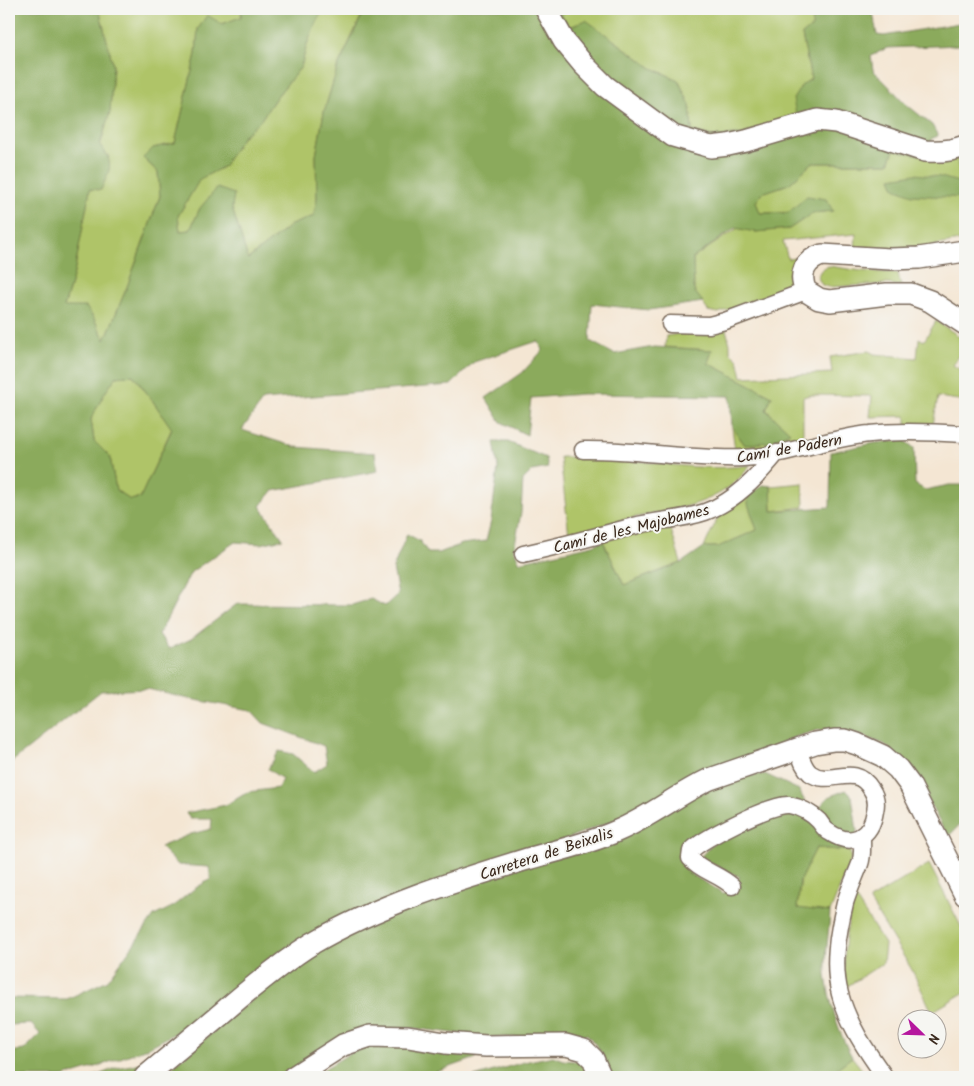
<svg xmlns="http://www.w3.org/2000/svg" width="974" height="1086" font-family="Kalam,sans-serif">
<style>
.green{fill:#afc468;stroke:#757743}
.forest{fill:#8baa5c;stroke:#636a3d;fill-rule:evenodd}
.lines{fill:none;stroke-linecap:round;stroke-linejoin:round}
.minor-casing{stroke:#7c6c5d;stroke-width:19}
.major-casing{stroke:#7c6c5d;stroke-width:24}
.minor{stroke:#fff;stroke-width:16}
.major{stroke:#fff;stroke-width:21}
.labels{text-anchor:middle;stroke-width:4;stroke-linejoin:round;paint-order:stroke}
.street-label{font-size:16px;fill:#3b2a1e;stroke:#f6f6f2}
</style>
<rect width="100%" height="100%" fill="#f6f6f2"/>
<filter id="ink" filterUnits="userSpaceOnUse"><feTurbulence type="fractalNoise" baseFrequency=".02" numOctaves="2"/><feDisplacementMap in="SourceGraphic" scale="10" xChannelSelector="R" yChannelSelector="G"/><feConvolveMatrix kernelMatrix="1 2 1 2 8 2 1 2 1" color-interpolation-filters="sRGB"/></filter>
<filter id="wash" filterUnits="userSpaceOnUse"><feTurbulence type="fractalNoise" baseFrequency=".0096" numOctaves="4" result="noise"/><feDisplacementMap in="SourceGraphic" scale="20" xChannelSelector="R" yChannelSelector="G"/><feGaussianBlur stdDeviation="1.12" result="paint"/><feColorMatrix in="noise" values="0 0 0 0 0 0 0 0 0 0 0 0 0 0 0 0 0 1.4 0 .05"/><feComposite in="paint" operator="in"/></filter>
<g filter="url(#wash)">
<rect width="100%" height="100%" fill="#f4e6d3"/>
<!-- green -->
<path class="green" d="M99,9H242L241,17L222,24L198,28L196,54L175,143L153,148L143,158L158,172L160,196L127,287L105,340L93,317L64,307L74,273L90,189L109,157L100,146L110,112L113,65Z
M332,9H364V10L337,69L324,112L316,156L317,198L314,216L291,225L248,259L232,208H200L190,230L180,231L178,216L200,178L223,167L243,136L260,121L277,96L301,67L307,44L316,22L323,11Z
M564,9H869L802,35L811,79L802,85L796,114L741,135L712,136L692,131L690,105L678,80L652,68L615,41L570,27L562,16Z
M894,150L957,159L960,177L965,178V240L909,250L855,249L856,234L783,241L788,259L802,257L796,285L789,291L718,313L708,311L694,291L693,258L738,228L755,232L789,229L813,213L832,211L760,213L756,202L762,193L789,184L812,163H889Z
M829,266L862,271L898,273L901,286L887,284L828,287L822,285L818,278C819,271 822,268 829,266Z
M936,321L965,340V347L953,365L965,373V401L938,397L933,425L906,427V416L870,417L872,396L810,395L803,397V440L766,448L735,451L732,427L745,445L789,432L766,409L772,396L708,363L712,350L665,347L666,336L725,326L730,344V352L738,359L742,377L832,373L830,357L869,351L874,354L917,358L919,338L924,341Z
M133,375L150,397L172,428L140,498L130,500L116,490L110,457L94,441L91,419L104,394L116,377Z
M560,457C586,457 612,458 638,461C675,465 713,471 750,465C724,505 675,509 632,518C611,523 590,529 569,535Z
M803,483L804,507L772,511L771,486Z
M748,495L757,530L718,547H704L721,511Z
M670,526L681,563L624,585L603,541Z
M816,848L850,851L851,859L830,912L797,909L801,878Z
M929,864L965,934V992L932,1012L912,970L869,900Z
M855,898L885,944L883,963L846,987C842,958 845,926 855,898Z
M852,1057L868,1077H825Z"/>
<!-- forest -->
<path class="forest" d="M9,9H99L113,65L110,112L100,145C115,164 110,169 101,190L90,189L74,273L64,307H86L93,317L105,340L127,287L160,196L158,172L143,158L153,148L175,143L196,54L198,29L207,15L222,24L241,17L242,9H332L323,11L316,22L307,44L301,67L277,96L260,121L243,136L223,167L200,179L178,216L180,231L190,230L200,208L217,188L234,194L232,208L248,259L291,225L314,216L317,198L316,156L324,112L337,69L364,11V9H564L562,16L570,27L586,20L652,68L678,80L690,105L692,131L712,136L741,135L796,114L793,99L802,85L811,79L802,35L812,27L813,16L819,9H875L873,12L877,35L884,36L965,22V42L959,45L887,48L871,56L873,70L906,104L932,125L938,136L931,139L934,158L894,150L889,163H812L789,184L762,193L756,202L760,213H788L807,196L826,199L833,211L813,213L789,229L755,232L735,228L693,258L694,291L703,302L649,310L592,304L590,341L614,354L654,347L712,350L708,363L772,396L766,410L790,432L768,442L745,445L732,427L730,396L583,394L531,398L527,435L501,422L486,398L522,373L543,350L538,341L474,362L451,385L263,400L242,430L295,447L375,453L378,471L273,491L260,506L283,539L261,544L235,542L191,572L159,634L169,649L191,639L237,604L352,605L371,599L385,606L398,594L393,568L407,534L420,541L428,553H439L462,544L486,541L491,521L498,467L494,442H508L546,458L548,468L532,471L523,480L521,513L514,549L519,562L593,545L603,541L624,585L681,563L704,547H718L757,530L748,504V495L763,485L771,486L772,511L830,507L831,452L875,443L904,440L914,448L915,484L925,490L949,485H965V819L948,837L918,783L901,759L884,744L853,733L818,730L798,736L754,756L617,819L300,942L258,969L191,1025L147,1048L99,1066L63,1077H9V1052L24,1050L40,1034L31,1024L9,1025V998L67,999L108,980L154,916L172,907L194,889L211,879L209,867L178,865L160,847L191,834L211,829L212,819H190L186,813L226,805L248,792L278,788L282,779L268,769L279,751L293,754L314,772L327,764L324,746L263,723L251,710L184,698L148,689L101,691L9,764ZM133,375L150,397L172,429L140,498L130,500L116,490L110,457L94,441L91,419L104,394L116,377Z
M915,174L941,177L965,184V198L912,195L895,188L891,178Z
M765,774L799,790L806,804L820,807L828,797L846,790L852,796L857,831L848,851L816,848L800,880L797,908L830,912C829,931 825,956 826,975C829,1001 839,1034 852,1057L825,1077H611C608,1059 598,1048 587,1034L581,1037L569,1038L486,1037L412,1028L347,1038L280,1077H160L239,1010L300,962L346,935L695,795L748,776ZM719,837L701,856L708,862L740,877L723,894C713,884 690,879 685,864C684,861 685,855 685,852Z
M380,1045L475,1055L476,1058L422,1077H311L352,1052Z
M553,1056L563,1060L583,1062L593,1077H474L524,1062Z
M141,1063L142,1069L133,1077H93L116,1068Z"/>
</g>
<g filter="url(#ink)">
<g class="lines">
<defs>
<path id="minor" d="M670,324L709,325L725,321L806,291
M583,450C637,449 689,460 743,458C786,456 828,438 870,434C900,430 935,432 965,434
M523,554C561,546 597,536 634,526C657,520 682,520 705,512C736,501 757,477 777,453
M862,838C862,846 863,856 860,864C855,877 849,890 845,903C838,932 832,965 840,994C848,1024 867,1052 885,1077
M732,886C719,874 701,871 690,858L691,851C701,839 773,803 789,805C800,807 811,813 819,821C822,825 825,830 829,832C852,848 871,837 875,811C877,803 876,796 871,789C854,761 830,788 810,773C803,767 801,757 798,749"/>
<path id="major" d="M546,9L564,41L583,64L605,86L673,136L711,147L728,145L746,141L817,120L836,122L925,151C939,152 952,151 965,146
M965,251L919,258L890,259L822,255C805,260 798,274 806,291L819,299L830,301L887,294H911L930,301L965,324
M145,1077C171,1055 197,1034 223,1012C252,987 281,963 313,943C378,905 452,882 524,860C555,851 588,844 617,831C650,817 678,794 710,779L815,743L834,740H845L857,744L883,756L898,769L910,785L965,895
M293,1077L343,1045L370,1036L408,1037L445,1043L486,1046L566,1045L584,1050L593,1059L601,1077"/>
</defs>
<!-- minor casing -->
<use href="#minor" class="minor-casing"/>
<!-- major casing -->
<use href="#major" class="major-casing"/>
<!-- minor -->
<use href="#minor" class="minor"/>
<!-- major -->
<use href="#major" class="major"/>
</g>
</g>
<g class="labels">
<!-- street labels -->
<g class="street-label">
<text transform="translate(789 448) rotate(-10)" y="6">Camí de Padern</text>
<text transform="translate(631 528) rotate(-14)" y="6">Camí de les Majobames</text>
<text transform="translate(546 853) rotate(-18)" y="6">Carretera de Beixalis</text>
</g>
</g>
<!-- margin -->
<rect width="974" height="1086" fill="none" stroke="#f6f6f2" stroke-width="30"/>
<!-- north arrow -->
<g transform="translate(922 1034) rotate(113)"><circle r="24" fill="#f6f6f2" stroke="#aba49d"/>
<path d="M0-4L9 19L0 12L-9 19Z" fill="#b5179e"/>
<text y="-8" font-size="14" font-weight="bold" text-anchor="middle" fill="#3b2a1e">N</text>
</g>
</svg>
